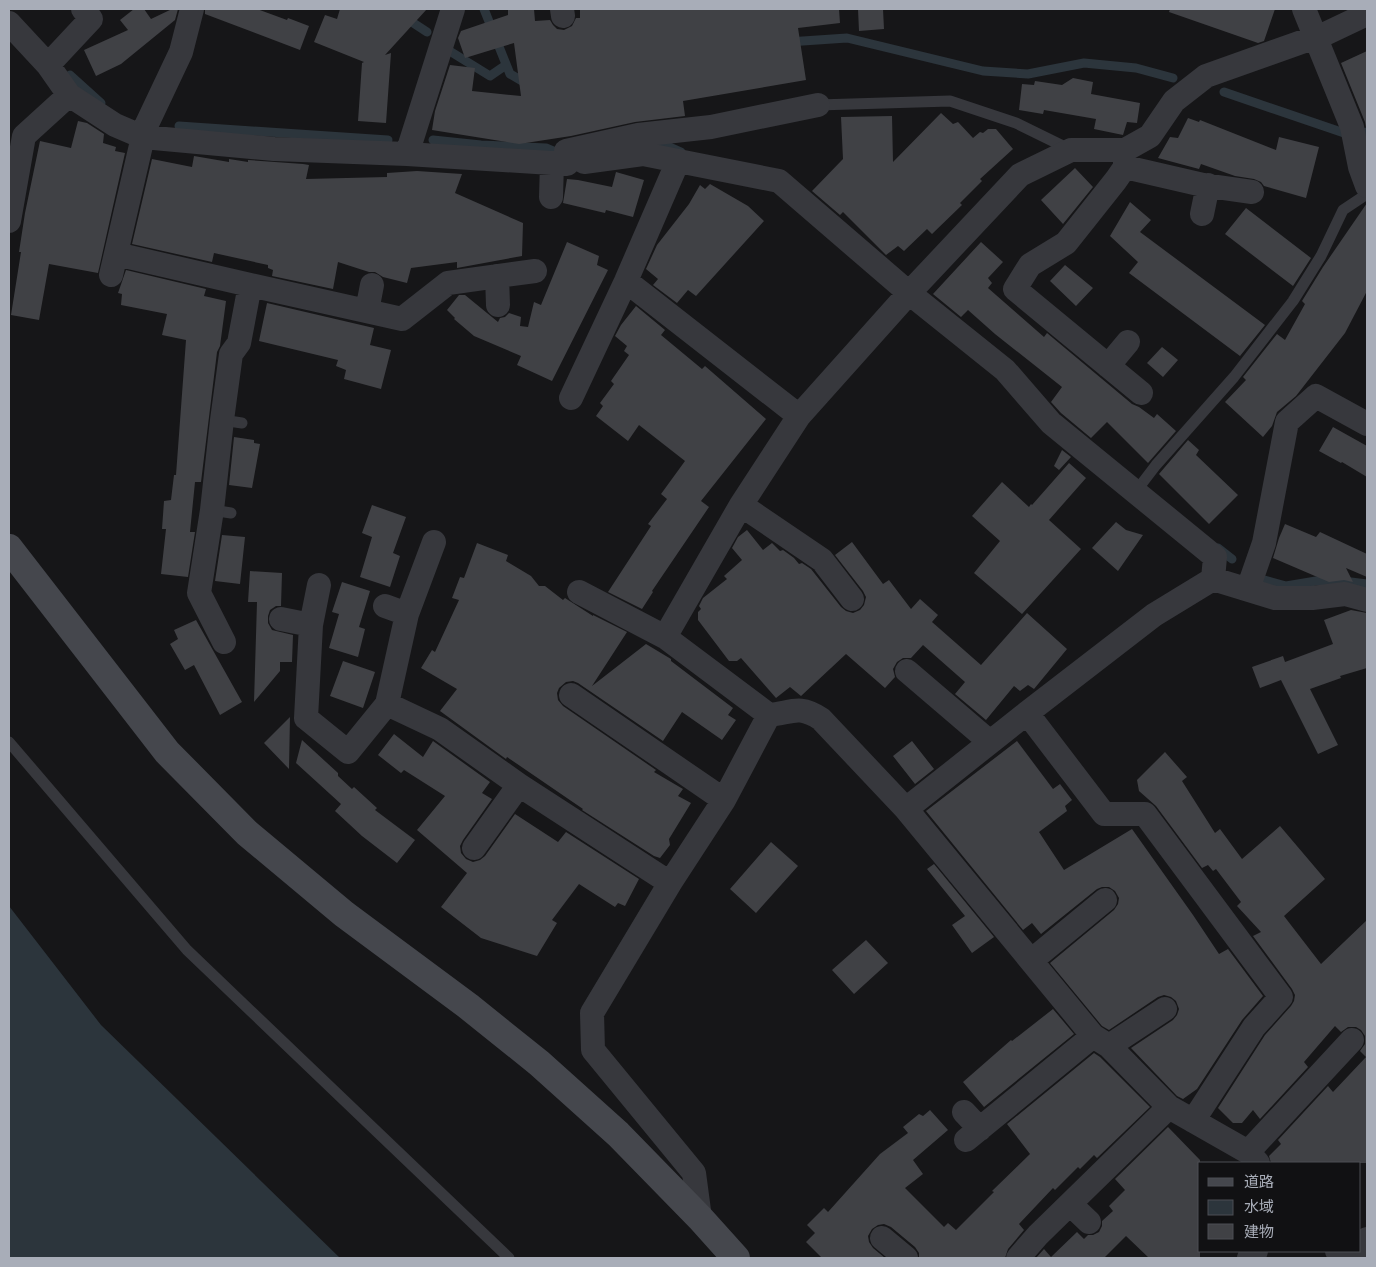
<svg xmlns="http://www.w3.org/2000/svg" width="1376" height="1267" font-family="'PT Sans Narrow','Noto Sans JP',sans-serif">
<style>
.water{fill:#2c353c}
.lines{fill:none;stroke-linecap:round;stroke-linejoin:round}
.stream{stroke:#2c353c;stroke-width:9}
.building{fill:#404145}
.lane{stroke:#37383d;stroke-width:11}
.street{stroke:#37383d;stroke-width:24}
.secondary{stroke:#45474d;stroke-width:28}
</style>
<rect width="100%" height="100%" fill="#161618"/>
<!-- water -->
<path class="water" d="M9,906L101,1025L340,1258H9Z"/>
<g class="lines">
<!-- stream -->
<path class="stream" d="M392,9L427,32
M484,9L510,74L529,85
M788,42L847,38L983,71L1028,74L1084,63L1136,68L1173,78
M448,50L490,76L506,65
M70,75L101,103
M1224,92L1350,135L1367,132
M179,126L388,140
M433,140L481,145L546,148L560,154
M654,140L681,152
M1218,548L1232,559
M1257,578L1286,586L1316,581H1343L1367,584"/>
</g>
<!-- building -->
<path class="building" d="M134,9H144L151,19L172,9H178L175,20L121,64L96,76L84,50L128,30L120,20Z
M205,9H257L287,20L288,18L309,26L300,50L205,14Z
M340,9H427L385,55L391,53L386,123L358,121L362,63L364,62L314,42L325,15L337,19Z
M508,9H534L535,21L550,20L553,25L557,29L564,30L572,26L576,18H580V10L598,9L673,10L839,9L840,23L798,28L806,80L683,101L685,116L635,122L571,136L519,144L432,130L435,111L450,65L475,68L472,91L521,96L514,43L465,58L458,38L461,31L508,15Z
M858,9H883L884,29L859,31Z
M1170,9H1275L1264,41L1258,43L1169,12Z
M1367,51V133L1365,122L1341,63Z
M1073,78L1093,82L1091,94L1140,103L1137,123L1127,122L1123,135L1094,129L1096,119L1044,110L1043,114L1019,110L1022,84L1034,85L1035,81L1062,85Z
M941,113L953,124L958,122L973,138L980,132L983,133L988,129H996L1013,149L980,179L982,181L960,203L962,205L932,234L927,229L904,251L898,246L886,255L843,212L840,215L812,191L843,159L841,117L892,116L893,162Z
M1188,118L1199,122L1200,120L1276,150L1279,137L1319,147L1306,198L1264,186L1261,182L1254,179L1235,176L1201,164L1199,169L1158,158L1170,137L1178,138Z
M78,121L87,123L104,134L103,143L116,147L115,151L125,153L98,273L49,264L39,320L11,315L21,252H19L25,213L40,141L71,148Z
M194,156L229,162V159L248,162V160L303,164L309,165L306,179L387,177V173L417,171L462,174L455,193L523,223L522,256L457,268V262L411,268L407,283L383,277L375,272H369L338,262L333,289L272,276L273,270L268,268V265L214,253L212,262L132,244L152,159L192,167Z
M1075,168L1093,187L1063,224L1041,200Z
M616,172L644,180L633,217L606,210L605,213L563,203L567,179L578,180L612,187Z
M710,184L748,206L764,221L696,296L688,290L677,303L653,285L658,279L646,269L657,245L689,204L700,185L705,189Z
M1130,202L1151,220L1140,232L1265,325L1240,356L1129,273L1138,262L1110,236Z
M1367,203V291L1345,333L1296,396L1277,412L1272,426L1263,437L1225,402L1246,380L1243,377L1277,334L1285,340L1305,304L1302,301L1323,267Z
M1246,208L1311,258L1293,286L1225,234Z
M567,242L599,256L597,265L608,270L552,381L517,365L521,356L474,336L454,319L455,318L447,310L459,295H465L498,322L500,318L505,317L509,313L521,317L520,326L528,327L534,302L541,305Z
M981,242L1003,262L988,278L992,283L988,288L1044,337L1047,333L1132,404L1139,407L1154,418L1157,414L1176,431L1148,463L1107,422L1091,438L1061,413L1051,402L1062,387L995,334L968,310L961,317L933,294Z
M1065,265L1093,288L1076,306L1050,281Z
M126,270L206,289L204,296L226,301L220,346L217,352L201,482H195L190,532H195L188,577L161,574L166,529H162L164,501L171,500L174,475H176L186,340L162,335L167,314L121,305L122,294L118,293Z
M267,303L374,328L370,345L391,350L381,389L344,379L346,370L336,366L338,360L259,341Z
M636,306L665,330L661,335L702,369L705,366L766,419L701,501L709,507L652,591L653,592L642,609L608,592L651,526L648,524L667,499L661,494L685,461L639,425L628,441L596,416L603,406L600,403L614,384L611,381L629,355L624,351L627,346L615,336L621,325Z
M1162,347L1178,360L1163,377L1147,363Z
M1333,427L1367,446V477L1342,462L1341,463L1319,451Z
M234,437L254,440V443L260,444L252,488L229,485Z
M1188,440L1199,450L1196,455L1238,495L1209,524L1159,474Z
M1062,450L1071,457L1059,470L1054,466Z
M1069,463L1086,478L1049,520L1081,549L1022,614L974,573L1000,541L972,516L1002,482L1029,507L1031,504L1032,505Z
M372,505L406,517L393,553L400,556L390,587L360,577L372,537L362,533Z
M1116,522L1126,530L1143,535L1118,571L1092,548Z
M1285,524L1316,537L1320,532L1367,554V577L1346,568L1353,582L1344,580L1329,582L1273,558L1279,538Z
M747,530L763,550L772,543L780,551L783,550L794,558L799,564L802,563L811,569L841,607L846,611L853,613L860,610L864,605L866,597L863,591L835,555L852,542L883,584L889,580L911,609L920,599L938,615L932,622L981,665L1027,613L1067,649L1034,689L1028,685L1020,691L1014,686L986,720L955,694L965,682L923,645L911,658H903L897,662L893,669L895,677L885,688L846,654L801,696L790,687L776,698L741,658L737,661H729L698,620V612L701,609L699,606L703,598L727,579L724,576L742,560L732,548L738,537Z
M222,535L245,537L240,584L215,581Z
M477,543L508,555L506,561L531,576L539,586H545L563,600L565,598L593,616V615L627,632L592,686L646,644L671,659V661L733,708L728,715L736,720L722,740L682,712L663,741L578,683L573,681L566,682L559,688L557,693L558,700L563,706L656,770L654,772L683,789L678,796L691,803L669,839L670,845L660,858L654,856L582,810L583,809L507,757L506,759L440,711L457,689L421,668L432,650L435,652L459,600L452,598L460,577L464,578Z
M250,571L282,573L281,606H276L270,610L268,616V623L272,630L293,635L292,662H280V671L254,702L257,602H248Z
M342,582L370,591L359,627L365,629L358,657L329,648L339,614L332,612Z
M1351,610L1367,613V668L1340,676L1341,678L1310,689L1338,745L1318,754L1281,680L1260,688L1252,667L1283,656L1285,662L1333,644L1324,620Z
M196,620L242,702L220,715L194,665L185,670L170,644L178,639L174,630Z
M343,661L375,672L363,708L330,696Z
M290,717L289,769L264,743Z
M394,734L423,757L433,741L490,782L482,793L492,799L463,840L460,846L461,853L466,859L473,862L480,860L485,856L515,814L558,842L566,832L639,879L625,906L618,903L615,907L579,884L552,920L557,923L537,956L481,938L441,907L467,873L417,830L445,796L404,770L401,773L378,755Z
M302,740L338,773V776L352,789L354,787L377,808L375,810L415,840L397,863L362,836L335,811L341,804L296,763Z
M912,741L934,769L915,784L893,756Z
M1017,741L1053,789L1060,784L1072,800L1065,806L1067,811L1039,832L1064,870L1132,829L1193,915L1219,954L1228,949L1263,996L1242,1020L1197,1089L1183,1099L1177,1096L1131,1048L1173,1020L1177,1015L1179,1009L1176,1001L1171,997L1164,995L1158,997L1109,1030L1102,1026L1050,963L1114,910L1118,904L1119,898L1115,891L1109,887H1102L1097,889L1041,934L1032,923L1023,930L926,811Z
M1165,752L1187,777L1182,781L1215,833L1220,829L1242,859L1280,826L1325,879L1284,916L1321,964L1367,920V1163H1271L1269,1156L1281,1144L1278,1140L1328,1086L1333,1092L1366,1057L1360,1051L1365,1044V1036L1361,1030L1356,1027H1348L1341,1032L1335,1026L1304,1062L1308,1067L1260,1119L1253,1110L1242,1123H1233L1218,1108L1265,1035L1291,1006L1294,1001L1295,995L1292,989L1253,936L1261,932L1237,906L1241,902L1216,869L1213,871L1208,865L1202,868L1156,806L1139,791L1137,780Z
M771,842L798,866L756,913L730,889Z
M934,864L994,937L972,953L952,925L965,916L927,869Z
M866,940L888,963L854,994L832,970Z
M1053,1009L1074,1034L984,1107L963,1082L1011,1040L1012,1041Z
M1094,1053L1100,1057L1150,1107L1097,1158L1094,1155L1080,1169L1078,1167L1055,1190L1053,1188L1019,1224L1024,1230L1008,1249L1005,1258H919V1253L915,1247L891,1227L884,1224L878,1225L872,1229L868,1236L869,1242L873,1248L885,1258H822L806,1242L815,1233L807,1225L824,1208L828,1212L880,1154L908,1133L903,1127L919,1114L923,1116L930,1110L948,1130L913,1160L923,1174L905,1188L944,1227L948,1223L956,1230L994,1192L992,1191L1030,1154L1007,1124Z
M1168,1127L1200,1160V1258H1149L1126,1236L1104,1258H1036L1044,1249L1051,1257L1077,1232L1084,1239L1088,1235H1093L1099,1232L1102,1226V1221L1113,1211L1109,1206L1125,1190L1115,1179Z"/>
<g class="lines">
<!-- lane -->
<path class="lane" d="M818,105L950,101L1016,123L1071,150
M222,420L242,423
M1138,494L1140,486L1156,465L1234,377L1293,301L1321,256L1343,210L1367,194
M212,510L231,513
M9,742L187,950L509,1258"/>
<!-- street -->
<path class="street" d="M562,9L563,16
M1304,9L1352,127L1360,167L1367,186
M9,23L48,65L69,95L115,125L143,137L274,149L407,154L567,164L566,151L638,135L711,127L818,105
M48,65L91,19L83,9
M1125,150V167L1116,180L1066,243L1030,265L1015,289L1141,393
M407,154L453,9
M584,162L643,154L779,181L909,293L1005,370L1051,423L1215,557L1213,579
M1125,167L1203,185L1252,192
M551,197L552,163
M1202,214L1208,185
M9,221L24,136L69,95
M116,254L250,285L239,343L231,354L222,420L212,510L199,593L224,642
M111,275L145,128L181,52L192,9
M497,276L498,305
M626,281L799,416
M250,285L402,319L448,283L535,271
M367,311L372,285
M1108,366L1128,342
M571,398L626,281L678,161
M741,505L822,560L852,599
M319,585L311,625L306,718L348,752L387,704L407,614L434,542
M1248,589L1264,543L1287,422L1316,396L1367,424
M579,592L665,637
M385,606L407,614
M281,619L311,625
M907,671L990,742
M571,695L724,800
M387,704L440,729L519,785L670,883
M1027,713L1104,814H1145L1281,997L1254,1027L1193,1121
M906,809L1027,713L1154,615L1213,579L1275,598H1312L1345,594L1367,600
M474,848L519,785
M1032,960L1105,900
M1109,1046L1165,1009
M964,1112L980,1129
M966,1140L1093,1036
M1248,1152L1352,1040
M1258,1163L1248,1152L1169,1107L1109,1046L1093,1036L906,809L821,719C798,704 792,713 769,715L665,637L741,505L799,416L909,293L1020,175L1071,150H1125L1150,136L1174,101L1206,76L1327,33L1367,14
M1070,1204L1089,1222
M700,1218L694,1173L593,1050L592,1013L670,883L724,800L769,715
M882,1238L906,1258
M1360,1247L1367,1239
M1337,1251L1345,1258
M1018,1258L1038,1235L1169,1107
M1249,1258L1256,1251"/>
<!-- secondary -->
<path class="secondary" d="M9,548L167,752L247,833L344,914L468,1006L539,1063L618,1134L700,1218L736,1258"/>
</g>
<!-- border -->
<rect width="1376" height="1267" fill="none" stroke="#a8adb8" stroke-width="20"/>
<!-- legend -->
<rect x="1198" y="1162" width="162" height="90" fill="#111113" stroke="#4d4f55"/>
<rect x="1208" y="1178" width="25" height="8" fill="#45474d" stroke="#4d4f55"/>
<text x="1244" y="1187" font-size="15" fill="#a8adb8">道路</text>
<rect x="1208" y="1200" width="25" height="15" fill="#2c353c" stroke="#4d4f55"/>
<text x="1244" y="1212" font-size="15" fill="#a8adb8">水域</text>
<rect x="1208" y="1224" width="25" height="15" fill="#404145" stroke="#4d4f55"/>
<text x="1244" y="1237" font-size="15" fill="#a8adb8">建物</text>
</svg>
